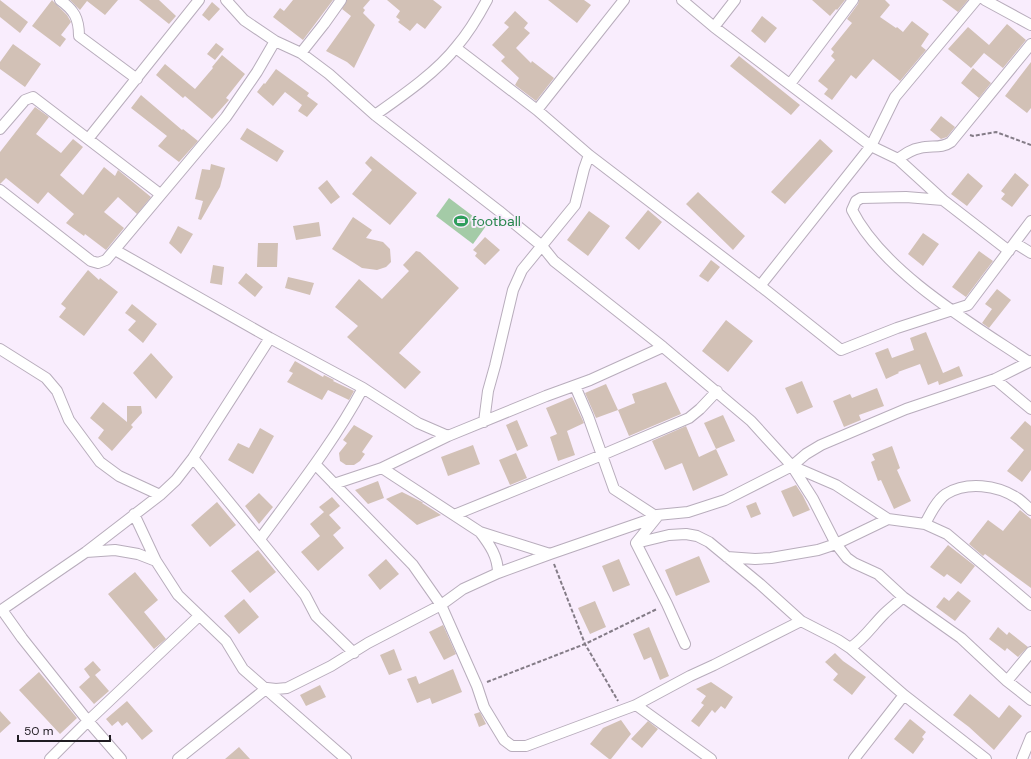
<svg xmlns="http://www.w3.org/2000/svg" width="1031" height="759" font-family="'DM Sans',sans-serif">
<style>
.green{fill:#a4cba7}
.building{fill:#d2c1b6}
.lines{fill:none;stroke-linecap:round;stroke-linejoin:round}
.street-casing{stroke:#b8adbc;stroke-width:12}
.path{stroke:#847c87;stroke-width:2;stroke-dasharray:4 2;stroke-linecap:butt}
.street{stroke:#fff;stroke-width:10}
.labels{text-anchor:middle;stroke-width:4;stroke-linejoin:round;paint-order:stroke}
.leisure-label{font-size:14px;fill:#27864d;stroke:#f9edfd;text-anchor:start}
</style>
<rect width="100%" height="100%" fill="#f9edfd"/>
<!-- green -->
<path class="green" d="M449,198L486,226L473,244L436,216Z"/>
<!-- building -->
<path class="building" d="M0,0L28,22L20,33L0,17Z
M52,0L67,15L71,22L61,35L66,39L60,47L32,26Z
M70,0H118L105,15L87,1L80,10Z
M139,0H159L176,16L169,24Z
M293,0H333L303,40L273,17L280,8L284,11Z
M347,0H370L363,8L365,10L363,13L375,25L354,68L347,62L326,51L351,16L342,9Z
M387,0H433L442,7L425,29L417,23L410,31L398,22L400,20L396,17L400,11Z
M548,0H584L591,5L577,23Z
M812,0H845L837,10L836,9L830,16Z
M859,0H885L890,5L880,17L896,28L897,27L903,32L912,21L929,34L921,46L926,50L900,81L873,59L856,79L851,75L832,100L824,94L828,89L818,81L835,60L831,56L834,52L831,49L852,23L847,19L858,4Z
M942,0H968L958,12Z
M212,2L220,9L209,21L202,15Z
M515,11L528,23L524,28L530,33L516,48L531,63L532,61L554,78L536,101L515,85L519,78L501,61L505,57L492,45L509,27L504,23Z
M762,16L777,28L765,43L751,31Z
M1007,24L1026,40L1003,68L984,53L971,68L948,49L968,27L989,45Z
M216,43L224,49L215,60L207,54Z
M13,44L41,64L25,87L0,69V62Z
M222,55L245,74L226,98L229,100L212,119L185,96L183,98L156,75L165,64L195,89L213,68L212,67Z
M739,56L800,105L791,115L730,66Z
M1031,62V108L1027,113L1005,96Z
M973,68L991,83L979,98L961,83Z
M276,69L309,93L307,96L318,104L307,117L298,111L302,105L285,92L273,106L257,92L264,83L265,84Z
M141,95L182,130L183,129L198,141L179,162L158,146L167,136L131,108Z
M35,107L49,117L36,134L61,153L73,139L83,147L60,175L83,195L104,167L115,176L118,170L151,197L137,214L118,197L104,212L124,228L106,250L85,234L84,236L66,223L74,214L48,192L38,204L6,178L0,184V152Z
M941,116L955,127L947,137L941,139L930,130Z
M247,128L284,151L277,162L240,139Z
M820,139L833,151L785,204L771,192Z
M371,156L417,193L390,225L352,194L372,170L365,163Z
M211,164L225,168L220,187L201,220L198,219L203,201L195,199L202,169L210,170Z
M968,173L983,186L967,206L951,194Z
M1015,173L1029,185L1012,207L1001,199L1005,194L1001,191Z
M327,180L340,197L331,204L318,188Z
M698,192L745,236L733,250L686,204Z
M648,210L662,222L639,250L625,238Z
M589,211L610,226L588,256L567,240Z
M353,217L372,230L366,238L383,242L390,249L391,262L386,267L377,270L362,268L332,249Z
M319,222L321,236L296,240L293,226Z
M178,226L193,234L181,254L169,243Z
M923,233L939,244L923,266L908,254Z
M485,237L500,250L485,265L475,256L477,253L473,250Z
M258,243H278L277,267H257Z
M416,251L420,252L459,288L399,353L421,372L405,389L347,337L358,326L335,307L359,279L382,299L409,271L403,265Z
M979,251L993,261L966,297L952,287Z
M711,260L720,267L708,282L699,276Z
M213,265L224,267L222,285L210,283Z
M88,270L99,280L100,278L118,292L84,336L59,317L66,308L61,304Z
M246,273L263,287L255,297L238,283Z
M288,277L314,283L310,295L285,288Z
M997,289L1011,300L989,328L982,323L992,309L985,304Z
M132,304L157,324L143,343L128,330L136,321L125,313Z
M726,320L753,341L728,372L702,351Z
M926,332L943,373L959,366L963,376L939,385L938,381L928,385L920,364L898,372L899,373L886,379L875,353L888,348L892,358L914,350L910,338Z
M151,353L173,377L156,399L133,373Z
M295,361L323,377L324,375L334,380L333,381L354,391L349,400L328,390L322,400L287,382L293,373L289,371Z
M802,381L813,407L797,414L785,388Z
M666,382L681,414L629,436L618,410L635,403L632,394Z
M606,384L618,410L596,418L585,393Z
M877,388L884,406L859,415L861,420L844,427L833,401L850,394L852,398Z
M572,397L584,423L567,431L575,455L558,461L550,437L557,434L546,408Z
M103,402L127,422V406H141L142,413L131,425L133,427L112,451L98,438L104,430L90,418Z
M723,415L735,441L716,449L704,423Z
M517,420L528,446L517,451L506,425Z
M1025,421L1031,426V470L1022,482L1007,471L1024,450L1010,438Z
M354,425L373,436L362,452L365,454L360,461L354,465H346L340,461L339,453L347,443L343,440Z
M686,426L699,457L716,449L728,475L693,491L682,463L665,470L652,441Z
M260,428L274,436L253,474L228,460L238,443L249,448Z
M473,445L480,464L448,476L441,457Z
M892,446L900,468L897,470L911,501L894,509L881,480L878,481L871,462L875,460L872,454Z
M516,453L527,478L510,485L499,460Z
M378,481L384,498L368,504L355,490Z
M796,485L803,496L810,510L793,517L781,491Z
M402,492L422,502L423,503H422L441,515L417,525L386,499Z
M259,493L273,507L259,524L245,506Z
M332,497L340,506L329,515L341,528L333,535L344,548L318,571L301,552L320,536L310,524L324,512L319,507Z
M217,502L236,525L210,547L191,525Z
M756,502L761,514L751,518L746,506Z
M1020,510L1031,519V588L985,554L983,556L969,544L988,520L1003,531Z
M948,545L975,566L961,584L947,574L944,577L930,567Z
M258,550L276,572L250,593L231,571Z
M699,556L710,582L676,596L665,570Z
M386,559L399,574L380,590L368,575Z
M619,559L630,585L613,592L602,566Z
M135,572L158,600L144,612L166,639L154,649L108,594Z
M958,591L971,601L955,621L936,607L944,597L949,601Z
M244,599L259,617L239,634L224,616Z
M595,601L606,627L590,634L578,608Z
M443,625L456,654L444,660L429,632Z
M649,627L669,676L660,680L651,657L644,660L633,634Z
M998,627L1007,635L1009,632L1028,647L1018,657L1007,648L1005,651L989,639Z
M394,649L402,670L389,675L380,655Z
M835,653L843,661L866,677L852,695L833,680L838,674L825,662Z
M93,661L101,670L95,675L109,691L94,704L79,687L90,677L84,669Z
M453,669L462,692L432,704L430,698L417,703L407,679L416,676L419,684Z
M39,672L77,718L60,734L19,690Z
M711,682L733,697L725,709L721,706L715,713L712,710L699,727L691,721L704,705L701,703L706,696L696,689Z
M320,685L326,697L306,706L300,695Z
M970,694L999,718L1009,705L1022,716L994,750L969,727L953,715Z
M127,701L153,731L142,740L127,722L122,726L118,721L112,726L106,719Z
M0,711L11,723L0,733Z
M480,712L486,724L479,727L474,714Z
M910,719L926,732L922,737L924,739L913,754L894,739Z
M621,720L631,734L611,759H609L590,744L603,728Z
M648,721L658,729L642,748L631,739Z
M239,747L250,759H225Z"/>
<g class="lines">
<defs>
<path id="street" d="M60,0C74,10 79,18 79,36L137,79
M226,0L244,20L275,41L301,53L329,74L375,115L499,211L542,246L554,261L663,347L751,421L792,466L836,485L888,519L925,524L947,534L1031,605
M682,0L714,27L871,146L898,159L943,200L1009,251
M985,0L1031,25
M714,27L735,0
M456,48L537,110L589,155L763,288L841,350L897,328L968,305L1031,221
M301,53L324,24L341,0
M790,84L853,0
M537,110L624,0
M375,115C402,96 437,72 457,46C469,32 478,17 487,0
M0,129L25,100L33,97L160,194
M88,139L199,0
M898,159C905,154 912,149 920,148C932,145 941,149 951,142L1031,44
M0,190L91,261L98,263L106,260L226,117L257,72L275,41
M943,200L906,197L861,198L856,201L852,210C883,272 972,324 1029,362
M1015,243L1031,253
M115,250L270,338L363,388L418,423L448,436L546,396L590,380L663,347
M760,286L871,146L895,97L976,0
M0,349L46,378L57,391L69,420L100,462L119,476L160,495
M995,379L1031,409
M575,386L588,416L614,489L657,517
M484,422L488,391L495,366L513,290L522,270L575,205L584,169L589,155
M193,458L305,595L316,616L354,653
M315,464L413,565L441,605L477,686L484,707L504,740L512,746H526L636,705L690,676L714,665L801,621
M382,468L480,532L550,554
M334,484L382,468L448,436
M134,514L156,561L178,595L226,641L243,669L346,759
M454,515L602,455L689,418L700,409L717,391
M657,517L636,543L667,604L685,644
M925,524C930,514 937,500 946,494C967,481 997,485 1017,498C1022,501 1026,506 1031,510
M480,532C490,545 498,557 498,573
M260,539C296,490 334,442 363,388
M636,543L669,535L686,534L697,536L709,542L760,584L801,621L838,640L850,648C864,639 872,626 884,614C890,608 897,603 903,597L961,638L1007,681L1031,700
M86,552L115,550L138,554L156,561
M727,557L755,559L771,558L818,550L836,544L888,519
M903,597L878,574L854,563L847,558L836,544L813,499L792,466L806,454L821,445L906,409L995,379L1031,361
M2,610L22,638L88,721L121,759
M0,611L86,552L160,495L176,480L193,458L270,338
M850,648L904,695L986,759
M1007,681L1031,652
M636,705L711,759
M50,759L88,721L199,616
M178,759L267,688L276,689L287,688L331,666L368,643L441,605L463,589L498,573L550,554L657,517V515L688,512L725,500L792,466
M854,759L904,695
M1022,759L1031,737"/>
</defs>
<!-- street casing -->
<use href="#street" class="street-casing"/>
<!-- path -->
<path class="path" d="M970,135L973,136L996,132L1031,145
M554,564L585,644L618,701
M487,682L585,644L657,609"/>
<!-- street -->
<use href="#street" class="street"/>
</g>
<!-- icons -->
<defs>
<symbol id="stadium-bare" viewBox="-9 -9 18 18"><path d="M0-5a6.5 5 0 1 0 0 10a6.5 5 0 1 0 0-10ZM-3.5-1.8h7v3.6h-7Z" fill="#2e9e5b" stroke="#f9edfd" stroke-width="2.5" paint-order="stroke"/></symbol>
</defs>
<g fill-rule="evenodd">
<use href="#stadium-bare" x="451" y="211" width="20" height="20"/>
</g>
<g class="labels">
<!-- leisure labels -->
<g class="leisure-label">
<text x="472" y="226">football</text>
</g>
</g>
<!-- scale -->
<path d="M18 735v6h92v-6" fill="none" stroke="#201c22" stroke-width="2"/>
<text x="24" y="735" font-size="12" fill="#201c22" stroke="#f9edfd" stroke-width="3" paint-order="stroke">50 m</text>
</svg>
